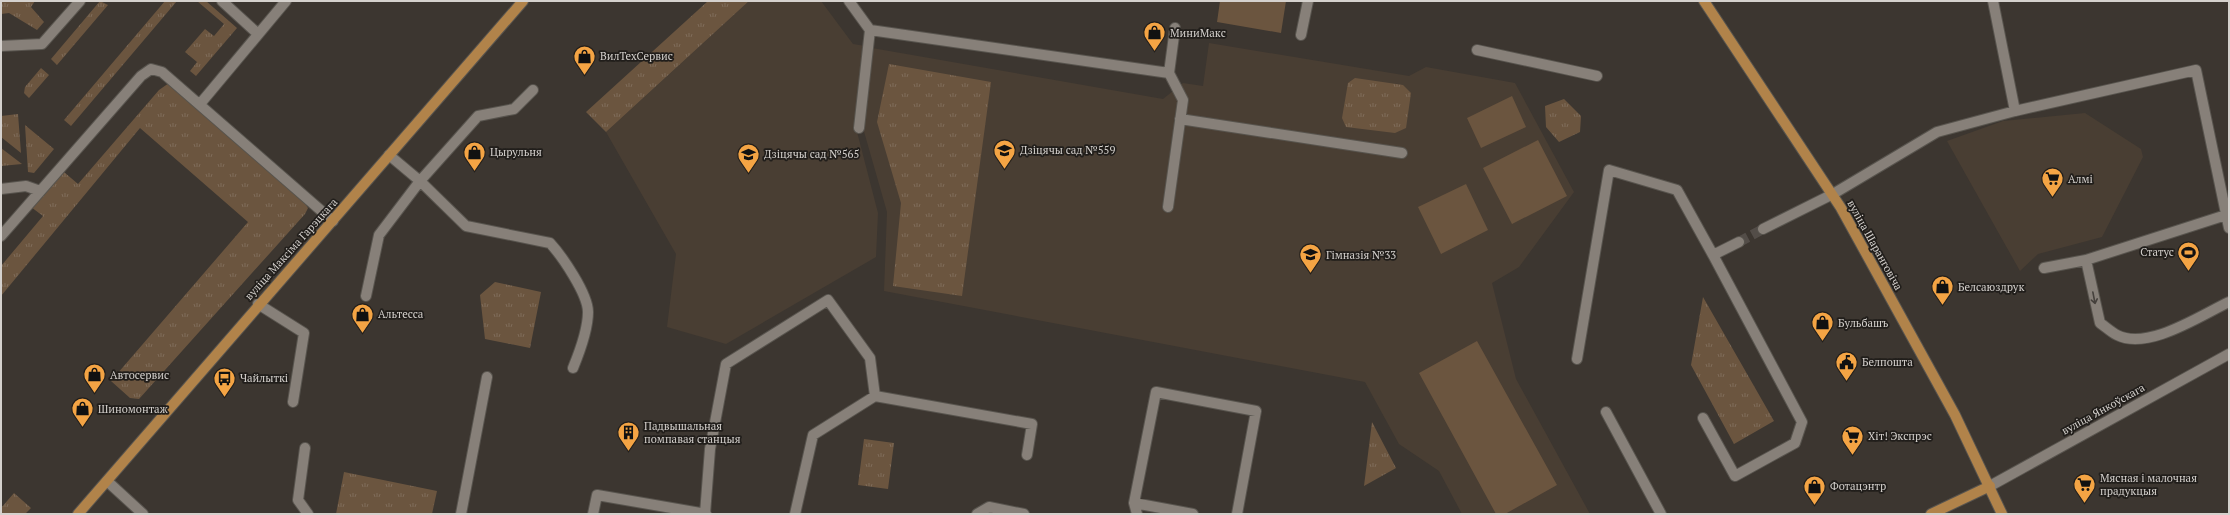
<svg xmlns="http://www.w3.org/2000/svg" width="2230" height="515" font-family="'PT Serif',serif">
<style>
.built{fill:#493e33}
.grass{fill:url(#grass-tufts)}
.garden{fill:#6b553f}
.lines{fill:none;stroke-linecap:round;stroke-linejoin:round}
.minor-tunnel{stroke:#534d48;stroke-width:10;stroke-dasharray:10 5;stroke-linecap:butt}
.minor-casing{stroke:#58544e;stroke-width:12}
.major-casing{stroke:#58544e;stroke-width:12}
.minor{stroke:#878079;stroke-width:10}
.major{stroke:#b1834a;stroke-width:10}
.oneway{stroke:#45403c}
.labels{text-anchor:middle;stroke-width:3.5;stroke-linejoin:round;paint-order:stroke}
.poi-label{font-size:11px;fill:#d5d1cd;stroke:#211e1b;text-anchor:start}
.street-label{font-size:11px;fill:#d5d1cd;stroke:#211e1b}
</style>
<defs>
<pattern id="grass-tufts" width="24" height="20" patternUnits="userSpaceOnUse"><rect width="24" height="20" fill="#6b553f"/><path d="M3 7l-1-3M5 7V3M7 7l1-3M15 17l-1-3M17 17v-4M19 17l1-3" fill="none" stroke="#7f6c5a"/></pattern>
</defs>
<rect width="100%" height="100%" fill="#3c3630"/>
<!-- built -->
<path class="built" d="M749,1H821L853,44L865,46L856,128L878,213L876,257L726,344L667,327L676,254L606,132Z
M1209,43L1409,76L1426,67L1515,83L1574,192L1519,267L1492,283L1516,379L1590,514H1462L1439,471L1399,444L1365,382L884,291L887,212L863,128L872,48L1163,99L1183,83L1203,86Z
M2085,113L2141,149L2143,157L2102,237L2038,254L2020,271L1947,141L2003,121Z"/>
<!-- grass -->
<path class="grass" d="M1,1H35L31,7L44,22L37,30L9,13L1,14Z
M100,1L108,5L57,65L51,59Z
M165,1H177L71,126L64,120Z
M197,1H206L237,28L196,76L190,71L197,62L185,52L205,29L214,36L224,24Z
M708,1H749L606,132L586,112Z
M889,64L991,82L962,296L893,286L901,203L877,122Z
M41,68L49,75L29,98L24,93L25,87Z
M1355,78L1403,85L1411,93L1406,128L1395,133L1346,127L1342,118L1348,83Z
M169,83L304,202L308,208L305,214L139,399L130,398L111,381L248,222L140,128L1,296V266L43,216L31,207L64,172L78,184L159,90Z
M1564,99L1581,116L1580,132L1559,142L1546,127L1545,106Z
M18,114L21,153L1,137V116Z
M25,125L54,149L34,173L28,172Z
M1,148L22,164L1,166Z
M495,282L541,292L530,348L485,339L480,295Z
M1703,297L1774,421L1734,444L1691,365Z
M1372,422L1396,468L1364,486Z
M864,439L894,443L888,489L858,485Z
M344,472L437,491L432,514H336Z
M14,493L31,508L25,514H1V508Z"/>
<!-- garden -->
<path class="garden" d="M1220,1H1286L1281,33L1217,22Z
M1512,96L1526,127L1481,148L1467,118Z
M1538,140L1567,196L1512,224L1483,168Z
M1466,184L1488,230L1441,254L1418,207Z
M1477,341L1557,485L1505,514H1496L1419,373Z"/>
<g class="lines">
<!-- minor-tunnel -->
<path class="minor-tunnel" d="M1739,242L1763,229"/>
<defs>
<path id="minor" d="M222,1L257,33
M849,1L870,30L859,128
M1993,1L2015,111
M870,30L1169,73L1175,28
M1301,35L1308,1
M1,46L42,44L80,1
M1477,50L1597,76
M200,104L286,1
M1180,119L1402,153
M389,155L420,181L466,226L550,243C562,256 588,294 588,312C588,330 580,351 573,368
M1,189L26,186L40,191
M1168,207L1183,100L1169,73
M1763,229L1833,194L1937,132L2015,111L2196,70L2229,228
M1,236L141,76L151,69L162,72L333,221
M2086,260L2100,323C2106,327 2111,332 2117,335C2148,351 2201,315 2229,302
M2044,268L2086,260L2226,215
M366,296L379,235L420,181L478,116L514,109L533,90
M258,304L304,333L293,402
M1577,359L1609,170L1677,190L1713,255L1739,242
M1606,412L1661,514
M1703,418L1735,476L1795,443L1802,422L1713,255
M305,448L298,500L308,514
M107,481L143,514
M1990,486L2229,354
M1134,503L1193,514
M461,514L487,377
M593,514L597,495L706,514
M705,514L710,449L726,364L828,300L870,358L875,396
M795,514L813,435L875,396L1032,424L1027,455
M977,514L989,507L1024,514
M1137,514L1134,503L1156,392L1256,411L1237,514"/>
<path id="major" d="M1704,1L1841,208L1955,415L2002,514
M78,514L523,1
M1931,514L1990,486"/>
</defs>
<!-- minor casing -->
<use href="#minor" class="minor-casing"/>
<!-- major casing -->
<use href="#major" class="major-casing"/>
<!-- minor -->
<use href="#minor" class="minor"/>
<!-- major -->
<use href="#major" class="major"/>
</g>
<!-- one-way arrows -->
<defs><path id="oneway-shaft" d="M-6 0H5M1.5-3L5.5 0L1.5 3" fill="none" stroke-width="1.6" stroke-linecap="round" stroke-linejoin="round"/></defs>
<use class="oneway" href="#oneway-shaft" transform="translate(2094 298) rotate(79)"/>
<!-- icons -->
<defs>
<symbol id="shop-pin" viewBox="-11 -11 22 30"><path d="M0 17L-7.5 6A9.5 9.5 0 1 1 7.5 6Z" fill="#f4a444" stroke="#211e1b"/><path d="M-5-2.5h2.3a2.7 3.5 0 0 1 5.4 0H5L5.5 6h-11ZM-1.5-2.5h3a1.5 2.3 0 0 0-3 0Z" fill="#111"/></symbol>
<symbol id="school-pin" viewBox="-11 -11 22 30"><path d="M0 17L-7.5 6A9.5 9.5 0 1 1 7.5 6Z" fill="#f4a444" stroke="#211e1b"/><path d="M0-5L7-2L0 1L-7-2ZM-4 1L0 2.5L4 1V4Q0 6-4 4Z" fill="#111"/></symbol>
<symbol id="supermarket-pin" viewBox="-11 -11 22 30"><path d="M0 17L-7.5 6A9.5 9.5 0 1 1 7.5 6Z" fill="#f4a444" stroke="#211e1b"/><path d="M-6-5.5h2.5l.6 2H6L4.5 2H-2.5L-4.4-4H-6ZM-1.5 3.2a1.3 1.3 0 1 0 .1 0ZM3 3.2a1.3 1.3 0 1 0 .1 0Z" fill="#111"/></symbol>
<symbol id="stadium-pin" viewBox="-11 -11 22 30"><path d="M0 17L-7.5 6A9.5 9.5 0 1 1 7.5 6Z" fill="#f4a444" stroke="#211e1b"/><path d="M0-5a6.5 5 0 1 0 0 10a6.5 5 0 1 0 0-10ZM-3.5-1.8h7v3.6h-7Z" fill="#111"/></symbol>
<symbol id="civic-pin" viewBox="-11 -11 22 30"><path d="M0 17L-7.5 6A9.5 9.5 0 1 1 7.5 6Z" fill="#f4a444" stroke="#211e1b"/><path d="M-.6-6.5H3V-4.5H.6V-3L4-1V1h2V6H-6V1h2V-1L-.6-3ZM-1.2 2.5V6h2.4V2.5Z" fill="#111"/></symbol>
<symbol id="bus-pin" viewBox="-11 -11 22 30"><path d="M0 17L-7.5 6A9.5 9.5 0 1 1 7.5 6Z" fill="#f4a444" stroke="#211e1b"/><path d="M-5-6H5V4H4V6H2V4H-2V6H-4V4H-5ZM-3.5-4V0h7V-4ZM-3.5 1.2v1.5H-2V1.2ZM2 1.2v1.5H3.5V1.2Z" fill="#111"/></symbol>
<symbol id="building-pin" viewBox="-11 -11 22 30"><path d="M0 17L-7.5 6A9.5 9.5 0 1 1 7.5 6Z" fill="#f4a444" stroke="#211e1b"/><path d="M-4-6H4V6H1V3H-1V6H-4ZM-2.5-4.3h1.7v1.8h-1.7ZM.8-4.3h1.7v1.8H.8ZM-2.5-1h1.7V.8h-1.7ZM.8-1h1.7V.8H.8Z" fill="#111"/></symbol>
</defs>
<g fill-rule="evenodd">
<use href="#shop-pin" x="1142" y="20" width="25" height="34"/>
<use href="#shop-pin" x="572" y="44" width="25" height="34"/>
<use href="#school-pin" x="992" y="138" width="25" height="34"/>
<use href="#shop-pin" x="462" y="140" width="25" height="34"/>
<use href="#school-pin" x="736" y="142" width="25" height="34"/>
<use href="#supermarket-pin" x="2040" y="166" width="25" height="34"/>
<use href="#stadium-pin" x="2176" y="240" width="25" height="34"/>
<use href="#school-pin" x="1298" y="242" width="25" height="34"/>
<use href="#shop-pin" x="1930" y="274" width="25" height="34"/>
<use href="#shop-pin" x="350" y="302" width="25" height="34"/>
<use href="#shop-pin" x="1810" y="310" width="25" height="34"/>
<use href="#civic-pin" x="1834" y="350" width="25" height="34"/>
<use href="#shop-pin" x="82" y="362" width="25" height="34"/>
<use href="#bus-pin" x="212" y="366" width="25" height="34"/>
<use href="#shop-pin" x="70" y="396" width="25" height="34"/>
<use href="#building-pin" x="616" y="420" width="25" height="34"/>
<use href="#supermarket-pin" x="1840" y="424" width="25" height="34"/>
<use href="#supermarket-pin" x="2072" y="472" width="25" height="34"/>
<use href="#shop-pin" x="1802" y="474" width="25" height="34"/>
</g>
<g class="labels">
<!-- poi labels -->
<g class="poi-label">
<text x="1170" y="37">МиниМакс</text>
<text x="600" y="60">ВилТехСервис</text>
<text x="1020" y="154">Дзіцячы сад №559</text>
<text x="490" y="156">Цырульня</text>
<text x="764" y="158">Дзіцячы сад №565</text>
<text x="2068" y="183">Алмі</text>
<text x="2174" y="256" text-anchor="end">Статус</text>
<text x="1326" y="259">Гімназія №33</text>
<text x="1958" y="291">Белсаюздрук</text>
<text x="378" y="318">Альтесса</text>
<text x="1838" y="327">Бульбашъ</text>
<text x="1862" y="366">Белпошта</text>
<text x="110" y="379">Автосервис</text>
<text x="240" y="382">Чайлыткі</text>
<text x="98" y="413">Шиномонтаж</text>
<text x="644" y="430">Падвышальная<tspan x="644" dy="13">помпавая станцыя</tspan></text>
<text x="1868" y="440">Хіт! Экспрэс</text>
<text x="2100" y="482">Мясная і малочная<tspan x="2100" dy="13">прадукцыя</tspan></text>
<text x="1830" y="490">Фотацэнтр</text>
</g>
<!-- street labels -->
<g class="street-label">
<text transform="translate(1875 245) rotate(61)" y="4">вуліца Шаранговіча</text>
<text transform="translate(291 249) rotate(-48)" y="4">вуліца Максіма Гарэцкага</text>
<text transform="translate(2103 409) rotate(-29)" y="4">вуліца Янкоўскага</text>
</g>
</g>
<!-- border -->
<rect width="2230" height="515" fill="none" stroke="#d5d1cd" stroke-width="4"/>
</svg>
